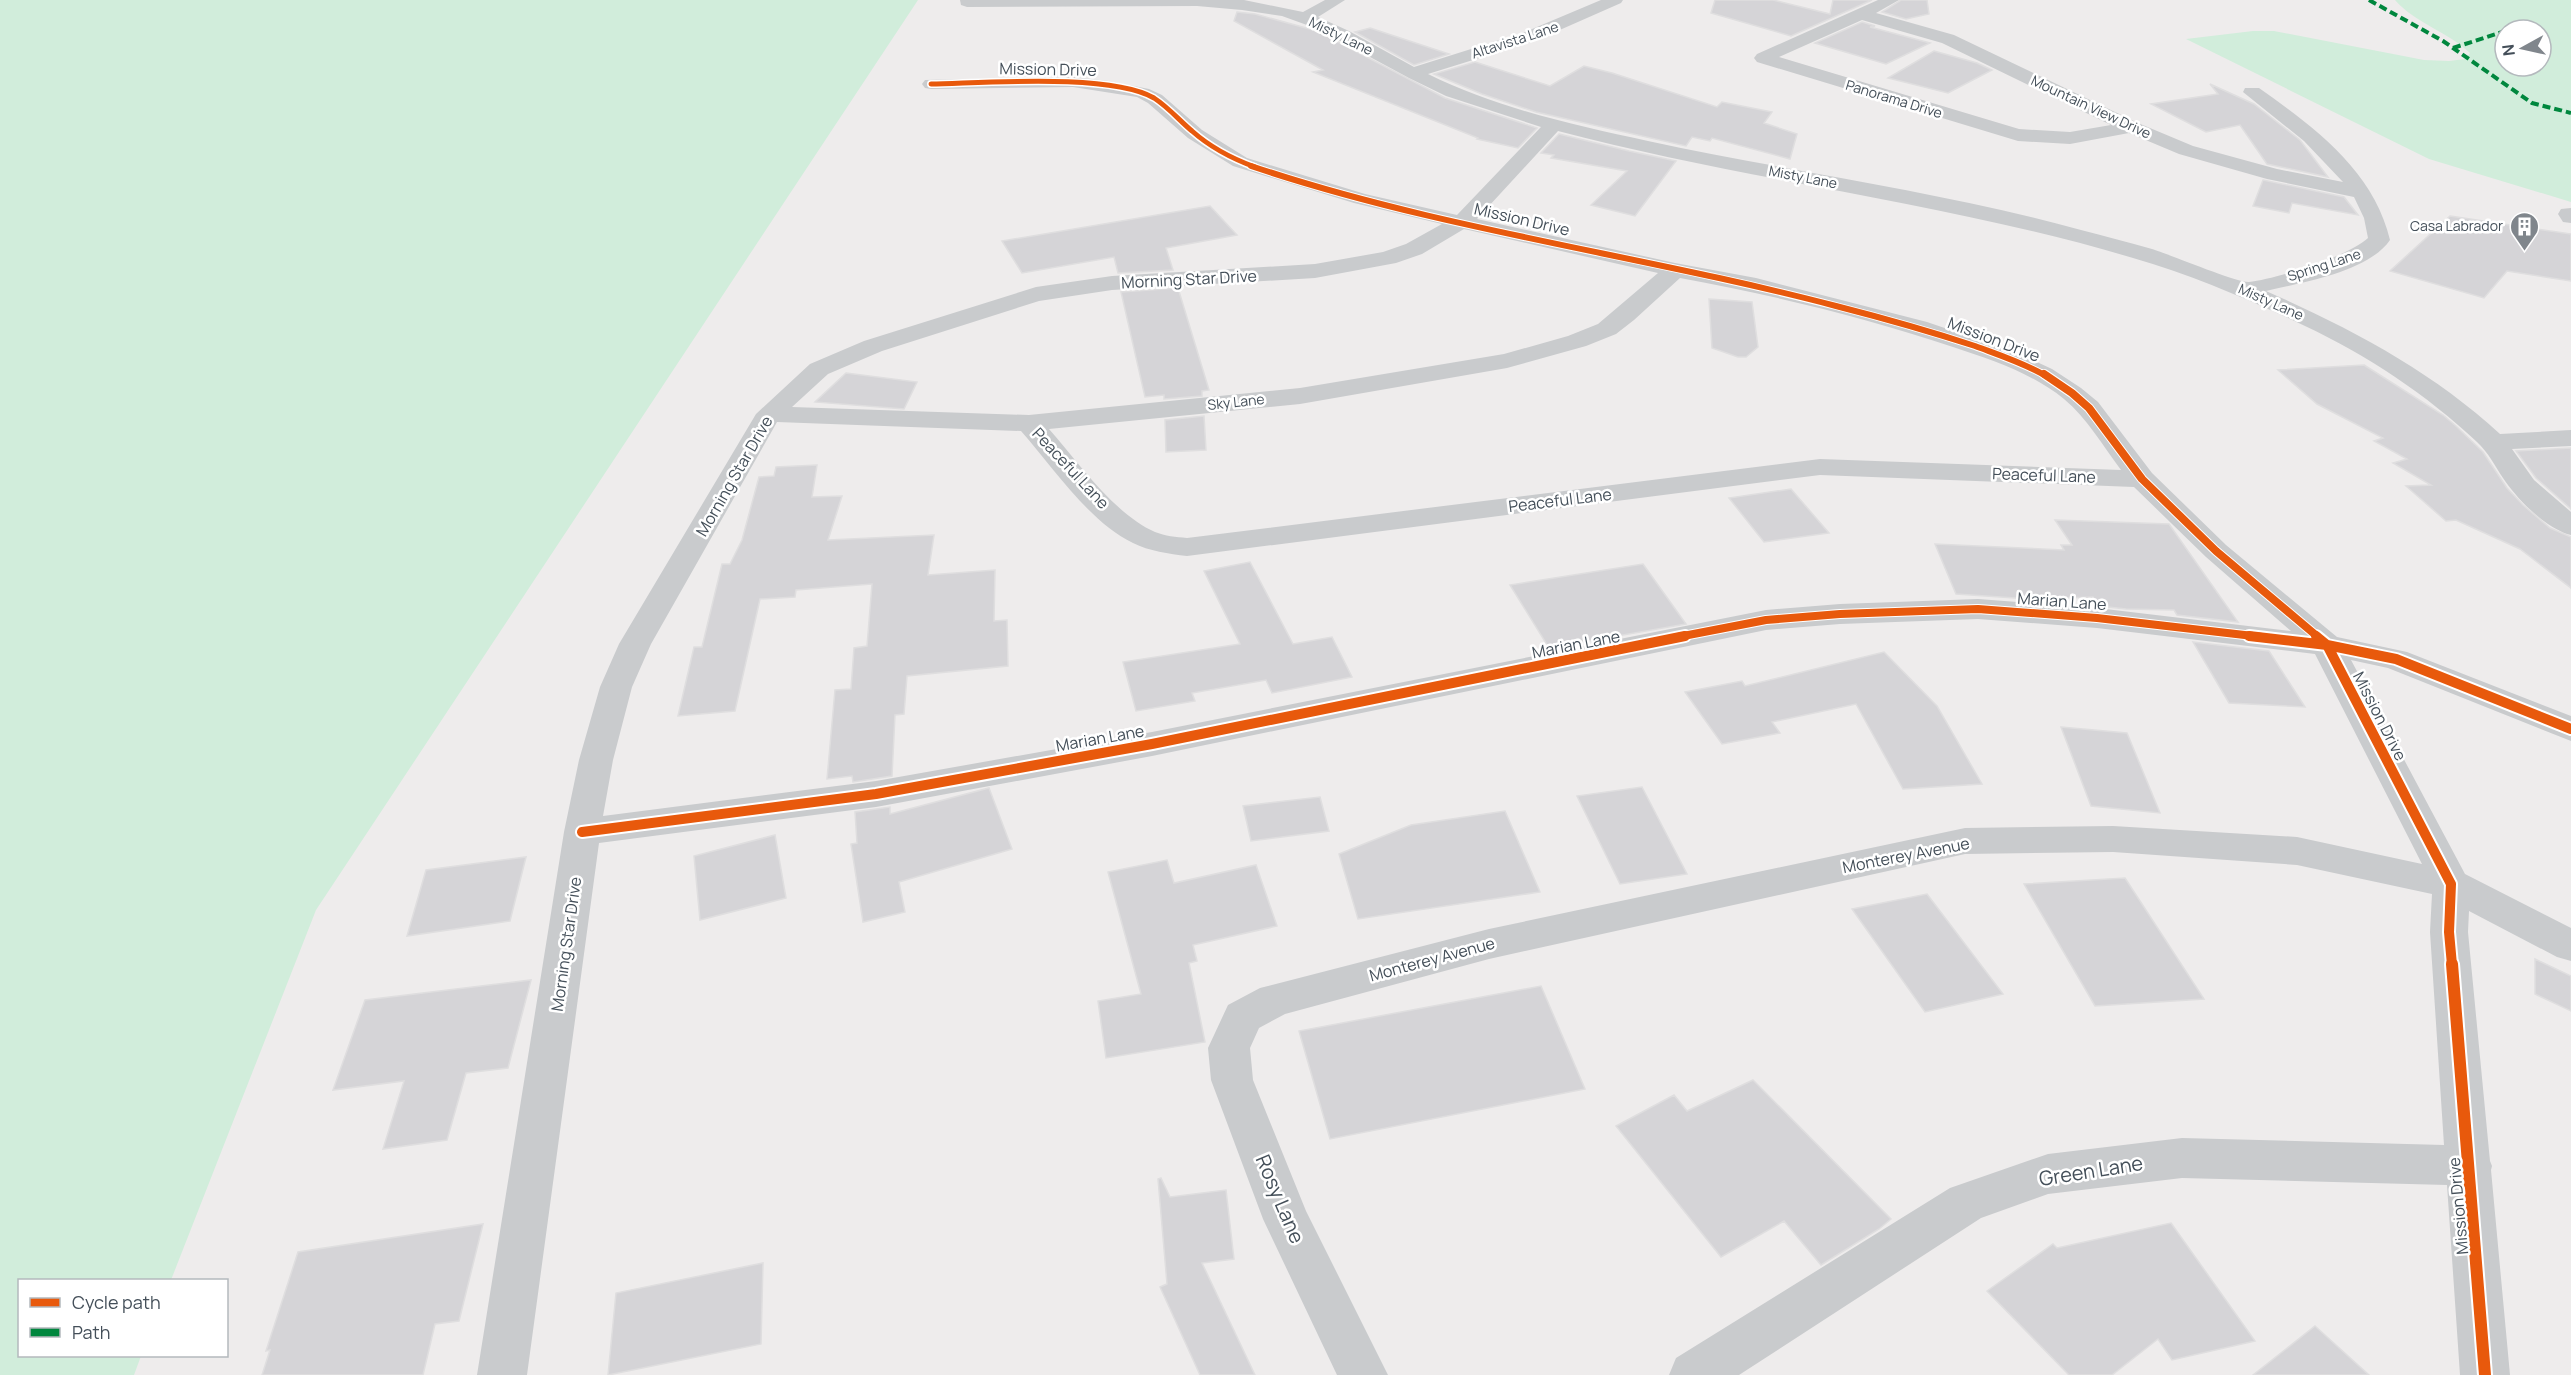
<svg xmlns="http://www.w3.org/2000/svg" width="2571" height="1375" font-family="Manrope,sans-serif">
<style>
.green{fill:#d1eddb;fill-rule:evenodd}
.building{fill:#d5d4d7;stroke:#dfdedf;stroke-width:1.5}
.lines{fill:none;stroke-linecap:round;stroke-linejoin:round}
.minor{fill:#c9cbcd;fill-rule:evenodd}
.quiet{stroke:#00873e;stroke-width:4;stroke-dasharray:8 4;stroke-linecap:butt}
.cycleway-far4-casing{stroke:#fff;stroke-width:8}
.cycleway-far3-casing{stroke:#fff;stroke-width:8}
.cycleway-far2-casing{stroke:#fff;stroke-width:10}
.cycleway-far1-casing{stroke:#fff;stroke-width:14}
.cycleway-casing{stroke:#fff;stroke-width:16}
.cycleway-far4{stroke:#e8590c;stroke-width:5}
.cycleway-far3{stroke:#e8590c;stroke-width:6}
.cycleway-far2{stroke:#e8590c;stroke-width:8}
.cycleway-far1{stroke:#e8590c;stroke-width:10}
.cycleway{stroke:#e8590c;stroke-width:12}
.labels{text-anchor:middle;stroke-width:5;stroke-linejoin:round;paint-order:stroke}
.far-street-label{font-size:14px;fill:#444f59;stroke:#fff}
.far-poi-label{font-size:14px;fill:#444f59;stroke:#fff;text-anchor:end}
.street-label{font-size:16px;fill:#444f59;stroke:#fff}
.near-street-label{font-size:20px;fill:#444f59;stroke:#fff}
</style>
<rect width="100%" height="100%" fill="#eeecec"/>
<!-- green -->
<path class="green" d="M0,0H918L316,910L171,1280H20V1356H141L134,1375H0Z
M2395,0H2571V202L2429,159L2186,39L2253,31H2274L2424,60L2449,61L2465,59L2470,53C2448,32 2415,23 2395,0ZM2505,30H2541V66H2505Z"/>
<!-- building -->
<path class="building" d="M1715,0H1773L1830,14L1833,0H1872L1791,36L1711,13Z
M1901,0H1927L1929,14L1906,19L1882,12Z
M1237,12L1255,14L1317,31L1445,98L1537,128L1518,148L1477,139L1478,138L1313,72L1323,70L1234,21Z
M1862,22L1875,26L1870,27L1930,43L1886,64L1815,43Z
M1370,28L1449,54L1414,65L1355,32Z
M1934,51L1977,63L1992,70L1948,93L1888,78Z
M1475,62L1550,86L1584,66L1612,73L1717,107L1722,102L1772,112L1764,123L1797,134L1790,159L1712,138L1710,141L1692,137L1686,146L1536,112L1482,94L1434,74Z
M2210,84L2254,104L2300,140L2328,177L2267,164L2240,125L2206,132L2151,104L2218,94Z
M1559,134L1629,151L1676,161L1635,216L1591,205L1627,171L1551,158L1554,155L1541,153Z
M2263,180L2344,197L2358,215L2292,203L2289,213L2253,206Z
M1210,206L1237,235L1166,248L1173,270L1118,273L1114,257L1022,273L1002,241Z
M2450,216L2571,234V281L2507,271L2484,298L2390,271Z
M1178,288L1209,390L1202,391V396L1164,399V395L1145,397L1121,292Z
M1709,299L1752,302L1758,347L1746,357H1738L1712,348Z
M2364,365L2443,415L2456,426L2483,452L2507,488L2523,505L2550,528L2571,537V588L2520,549L2456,520L2446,521L2406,486L2431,485L2393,463L2407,459L2374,441L2383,438L2317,404L2278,370Z
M846,373L917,382L904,409L815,402Z
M1204,416L1206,450L1166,452L1165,420Z
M2571,448V509L2536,478L2516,451Z
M817,465L812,497L842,496L828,540L934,535L928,575L995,570L994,621L1007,620L1008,666L907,676L904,714L895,715L892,776L853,782L852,776L827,779L835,690L851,689L854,648L867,646L872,584L796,590L795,597L760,599L735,711L678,716L694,647H702L722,564H730L742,540L759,477L774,476L776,467Z
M1791,489L1829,533L1764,542L1729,498Z
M2055,520L2169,524L2238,622L2177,615L2174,610L2126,609L2099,606L2093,597L2030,599L1956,594L1935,544L2064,550L2061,545H2072Z
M1250,562L1293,644L1332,637L1352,677L1272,693L1266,680L1192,693L1195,701L1136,711L1123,662L1240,644L1204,571Z
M1643,564L1686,624L1549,648L1510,585Z
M2193,642L2269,651L2305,707L2229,703Z
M1884,652L1937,706L1982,784L1903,789L1856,704L1772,722L1780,733L1722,744L1685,692L1742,681L1745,686Z
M2061,727L2127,733L2160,813L2091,806Z
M1642,787L1687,874L1620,884L1577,796Z
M989,788L1012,849L899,882L905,912L863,922L851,844L857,843L855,812L890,807V814Z
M1320,797L1329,831L1251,841L1243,806Z
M1505,811L1540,892L1358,919L1339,854L1411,825Z
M775,835L786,898L700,920L694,856Z
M526,857L510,921L407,936L426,870Z
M1167,860L1174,883L1256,865L1277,926L1193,945L1197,961L1189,963L1205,1042L1106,1058L1098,1001L1141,994L1108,872Z
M2125,878L2204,999L2095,1006L2024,884Z
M1927,894L2003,994L1925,1012L1852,909Z
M2535,959L2571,976V1011L2535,994Z
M531,980L508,1068L466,1073L447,1140L383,1149L404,1081L333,1090L365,1000Z
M1541,986L1585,1089L1330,1139L1299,1031Z
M1753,1080L1891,1219L1879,1229L1821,1265L1784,1221L1721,1257L1616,1126L1674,1095L1687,1111Z
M1161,1178L1170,1197L1226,1190L1234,1259L1202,1263L1255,1375H1200L1160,1287L1167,1284L1158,1179Z
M2171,1223L2255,1341L2172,1360L2158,1339L2112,1375H2069L1987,1291L2053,1244L2057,1248Z
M483,1224L459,1321L435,1324L423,1375H262L270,1350L266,1351L298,1252Z
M763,1263L761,1344L608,1375L616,1293Z
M2315,1326L2369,1375H2253Z"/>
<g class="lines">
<!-- minor -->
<path class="minor" d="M960,0H1244L1303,12L1325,0H1345L1318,17L1349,31L1414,67L1525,32L1601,0H1623L1621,3L1537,40L1428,74C1497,108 1573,125 1648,141C1792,172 1939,191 2081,230C2104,236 2128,242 2152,249C2169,254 2237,283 2249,282C2277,279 2347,257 2368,238L2364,218L2354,197L2267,179L2179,154L2129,133L2070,144L2018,141L1757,62L1754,58L1757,54L1878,0H1899L1876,13L1954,35L2138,123L2193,146L2277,169L2343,182L2304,141L2243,92L2245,88H2259C2314,127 2374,171 2390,240C2368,272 2303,282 2266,291C2350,328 2432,371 2500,434L2571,430V446L2512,449L2534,480L2571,512V535C2545,528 2518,500 2503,478C2495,466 2488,452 2477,442C2427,395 2367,355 2305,326C2250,300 2192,275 2133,258C1945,202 1748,181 1558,131L1477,219L1675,263L1756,278L1927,322L2015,352L2052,369L2081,388L2098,402L2152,473L2226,545L2337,637L2407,652L2571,716V741L2388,668L2351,660L2465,874L2571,928V961L2557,957L2469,911L2468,932L2490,1161L2492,1166L2491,1170L2510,1375H2460L2447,1185L2182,1178L2048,1194L1981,1218L1739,1375H1669L1676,1358L1950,1188L2048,1154L2182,1138L2444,1145L2430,932L2432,894L2297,865L2113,852L1965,854L1489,959L1285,1014L1259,1028L1250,1048L1253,1080L1306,1211L1388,1375H1337L1263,1219L1211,1080L1208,1048L1228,1005L1260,988L1489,929L1965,828L2113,826L2297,837L2422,864L2315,654L2097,628L1978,619L1840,624L1766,630L1152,756L876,807L599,843L527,1375H477L564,832L579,760L600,687L619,644L756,414L810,364L864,341L1036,287L1112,276L1315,264L1383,252L1406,244L1442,224L1354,203L1233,166L1188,138L1148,103L1137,97L1073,87L931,89L925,88L922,84L925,80L1073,77L1108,81L1149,89L1162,95L1202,130L1247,158L1365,194L1457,215L1541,127L1446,96L1409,78L1318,29L1282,16L1242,10L1197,6L967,7L961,5ZM1862,20L1942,43L2111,125L2070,132L2019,129L1779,57ZM1464,229L1658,273L1598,324L1568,336L1504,354L1300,388L1029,415L792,407L828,374L882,351L1039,301L1112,290L1315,278L1396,263L1422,254ZM1680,278C1772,295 1864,317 1953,347C1992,360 2032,373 2064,399C2087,418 2103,446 2121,470L1820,459L1187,538C1176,537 1165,536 1155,532C1114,514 1078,462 1049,429L1300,404L1507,368L1586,346L1616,334L1634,320ZM777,422L1021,431C1053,467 1089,522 1133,543C1149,551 1169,554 1187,556L1820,475L2134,487L2206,557L2291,631L2097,608L1978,599L1840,604L1766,610L1152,732L876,781L603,816L613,760L632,687L651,644Z
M2571,208V223L2563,222L2558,214L2561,209Z"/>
<!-- quiet -->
<path class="quiet" d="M2369,0L2443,41L2532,103L2571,113
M2453,48L2505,31"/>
<defs>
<path id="cycleway-far4" d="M931,84C985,83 1110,73 1154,98C1168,107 1180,121 1192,131C1210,147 1233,159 1255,167"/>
<path id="cycleway-far3" d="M1251,166C1441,230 1642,255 1836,306C1883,318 1929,331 1975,346C1999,355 2024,363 2046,376"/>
<path id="cycleway-far2" d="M2044,374L2072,393L2089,408L2142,479L2216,551L2318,637
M1678,637L1766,620L1840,614L1978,609L2097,618L2262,637"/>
<path id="cycleway-far1" d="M2249,636L2327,645L2396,659L2571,729
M2316,636L2327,645L2451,884L2449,932L2452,965
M582,832L876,794L1152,744L1685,636"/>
<path id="cycleway" d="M2452,964L2485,1375"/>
</defs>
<!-- cycleway-far4 casing -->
<use href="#cycleway-far4" class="cycleway-far4-casing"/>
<!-- cycleway-far3 casing -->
<use href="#cycleway-far3" class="cycleway-far3-casing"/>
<!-- cycleway-far2 casing -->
<use href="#cycleway-far2" class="cycleway-far2-casing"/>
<!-- cycleway-far1 casing -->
<use href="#cycleway-far1" class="cycleway-far1-casing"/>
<!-- cycleway casing -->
<use href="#cycleway" class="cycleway-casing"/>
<!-- cycleway-far4 -->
<use href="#cycleway-far4" class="cycleway-far4"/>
<!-- cycleway-far3 -->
<use href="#cycleway-far3" class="cycleway-far3"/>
<!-- cycleway-far2 -->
<use href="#cycleway-far2" class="cycleway-far2"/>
<!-- cycleway-far1 -->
<use href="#cycleway-far1" class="cycleway-far1"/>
<!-- cycleway -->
<use href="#cycleway" class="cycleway"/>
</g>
<!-- icons -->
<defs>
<symbol id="building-pin" viewBox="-11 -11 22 30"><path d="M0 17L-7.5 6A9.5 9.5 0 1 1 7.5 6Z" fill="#80868c" stroke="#fff"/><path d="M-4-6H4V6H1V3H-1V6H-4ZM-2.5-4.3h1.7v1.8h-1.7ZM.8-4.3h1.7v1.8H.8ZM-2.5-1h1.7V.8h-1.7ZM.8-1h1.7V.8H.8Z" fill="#fff"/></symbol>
</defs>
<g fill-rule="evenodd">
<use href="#building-pin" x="2508" y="210" width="33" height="45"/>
</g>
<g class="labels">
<!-- far-street labels -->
<g class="far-street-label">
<text transform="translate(1341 36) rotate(26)" y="5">Misty Lane</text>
<text transform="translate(1515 40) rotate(-18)" y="5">Altavista Lane</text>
<text transform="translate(1894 99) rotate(17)" y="5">Panorama Drive</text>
<text transform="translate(2091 107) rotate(25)" y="5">Mountain View Drive</text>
<text transform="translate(1803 177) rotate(11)" y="5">Misty Lane</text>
<text transform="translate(2324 265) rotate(-18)" y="5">Spring Lane</text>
<text transform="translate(2271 302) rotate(24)" y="5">Misty Lane</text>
<text transform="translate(1236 402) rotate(-6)" y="5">Sky Lane</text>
</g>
<!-- far-poi labels -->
<g class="far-poi-label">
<text x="2503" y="231">Casa Labrador</text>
</g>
<!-- street labels -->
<g class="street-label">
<text transform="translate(1048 69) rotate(1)" y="6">Mission Drive</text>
<text transform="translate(1522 219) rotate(13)" y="6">Mission Drive</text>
<text transform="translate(1189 279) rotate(-3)" y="6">Morning Star Drive</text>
<text transform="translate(1994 339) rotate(21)" y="6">Mission Drive</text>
<text transform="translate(1071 468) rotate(47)" y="6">Peaceful Lane</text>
<text transform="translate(2044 475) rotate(2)" y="6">Peaceful Lane</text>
<text transform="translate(734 476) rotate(-60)" y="6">Morning Star Drive</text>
<text transform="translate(1560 500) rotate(-7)" y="6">Peaceful Lane</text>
<text transform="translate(2062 601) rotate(4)" y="6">Marian Lane</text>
<text transform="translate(1576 644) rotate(-11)" y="6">Marian Lane</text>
<text transform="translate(2380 716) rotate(63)" y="6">Mission Drive</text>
<text transform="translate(1100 738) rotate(-10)" y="6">Marian Lane</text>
<text transform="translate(1906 855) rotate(-11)" y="6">Monterey Avenue</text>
<text transform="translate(566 944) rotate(-82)" y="6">Morning Star Drive</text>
<text transform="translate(1432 959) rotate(-15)" y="6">Monterey Avenue</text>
<text transform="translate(2458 1206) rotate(-95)" y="6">Mission Drive</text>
</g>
<!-- near-street labels -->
<g class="near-street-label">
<text transform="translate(2091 1171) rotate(-9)" y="7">Green Lane</text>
<text transform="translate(1280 1199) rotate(67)" y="7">Rosy Lane</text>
</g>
</g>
<!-- legend -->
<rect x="18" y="1279" width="210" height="78" fill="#ffffff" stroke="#b4b9bd" stroke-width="1.5"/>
<rect x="30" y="1298" width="30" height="9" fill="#e8590c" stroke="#b4b9bd" stroke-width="1.5"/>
<text x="72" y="1309" font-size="18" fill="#444f59">Cycle path</text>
<rect x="30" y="1328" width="30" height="9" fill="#00873e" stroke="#b4b9bd" stroke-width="1.5"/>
<text x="72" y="1339" font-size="18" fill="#444f59">Path</text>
<!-- north arrow -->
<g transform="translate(2523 48) rotate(262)"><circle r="28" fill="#ffffff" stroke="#b4b9bd" stroke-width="1.5"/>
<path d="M0-4.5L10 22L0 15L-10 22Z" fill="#80868c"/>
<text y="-9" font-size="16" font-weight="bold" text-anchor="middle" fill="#444f59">N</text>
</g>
</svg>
